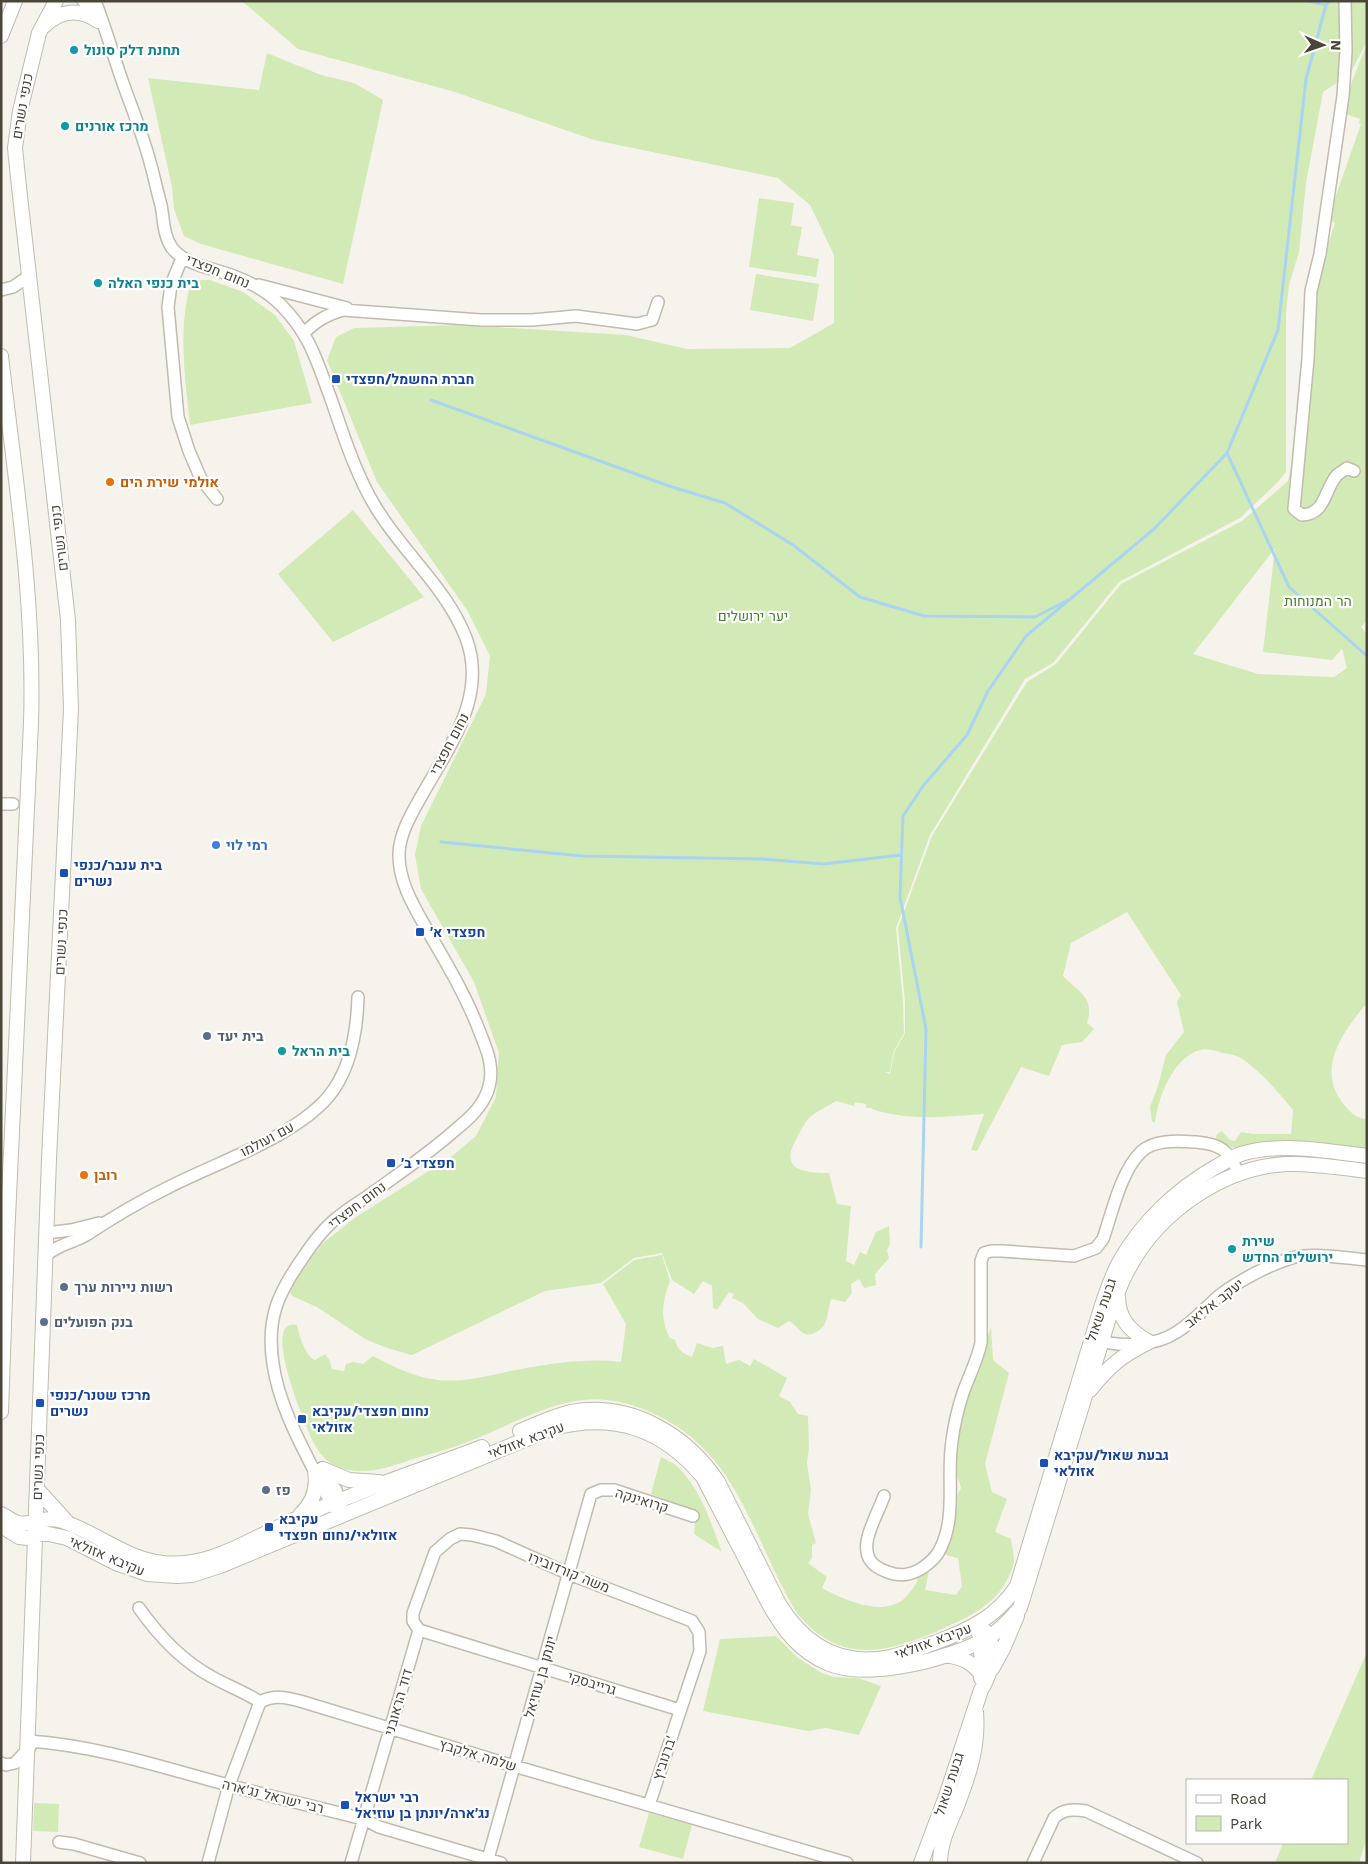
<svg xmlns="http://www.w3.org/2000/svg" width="1368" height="1864" font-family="'Work Sans',Heebo,sans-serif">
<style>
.green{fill:#d2eab5;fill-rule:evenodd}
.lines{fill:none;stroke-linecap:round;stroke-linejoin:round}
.stream{stroke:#a9d4f2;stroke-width:3}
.minor-casing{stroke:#c2bbae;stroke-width:14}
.tertiary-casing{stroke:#c2bbae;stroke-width:16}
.minor{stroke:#fff;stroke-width:11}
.tertiary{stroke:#fff;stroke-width:14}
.culture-dot{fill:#0f9aa8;stroke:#fff;stroke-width:2}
.transit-dot{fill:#1a4fb4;stroke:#fff;stroke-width:2}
.food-dot{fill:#e8710a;stroke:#fff;stroke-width:2}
.shop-dot{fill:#3f7fe0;stroke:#fff;stroke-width:2}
.service-dot{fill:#5c6f8a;stroke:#fff;stroke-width:2}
.labels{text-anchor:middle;stroke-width:4.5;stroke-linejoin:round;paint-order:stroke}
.culture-label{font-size:14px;font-weight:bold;fill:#0d838f;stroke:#fff;text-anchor:start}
.street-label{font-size:14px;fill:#4b4439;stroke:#fff}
.transit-label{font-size:14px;font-weight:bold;fill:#164399;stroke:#fff;text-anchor:start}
.food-label{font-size:14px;font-weight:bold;fill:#c56008;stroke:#fff;text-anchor:start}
.park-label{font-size:14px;fill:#4a7f2a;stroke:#fff}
.shop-label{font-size:14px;font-weight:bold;fill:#366cbe;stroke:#fff;text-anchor:start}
.service-label{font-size:14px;font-weight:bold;fill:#4e5e75;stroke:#fff;text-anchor:start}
</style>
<rect width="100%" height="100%" fill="#f6f3ec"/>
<!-- green -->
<path class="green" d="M242,1H1367V41L1350,74L1323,92L1306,183L1299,252L1289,285L1286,313V472L1278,482L1240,518L1119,582L1053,663L1025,679L930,835L896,928L903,1002L904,1033L893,1053L890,1072H885L890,1074L894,1053L905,1033V1002L898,928L932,836L1027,682L1056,664L1121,584L1242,521L1288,481L1304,414L1315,284L1335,223L1328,218L1361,124L1359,123L1360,119L1343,113L1349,89L1367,44V620L1361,627L1367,634V1003C1344,1030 1316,1068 1342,1102C1349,1111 1356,1119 1367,1119V1150L1238,1149L1215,1142L1217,1134L1222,1131L1230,1140L1235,1141L1241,1132L1253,1134H1291L1293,1110C1277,1091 1262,1072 1241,1058C1236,1055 1229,1054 1223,1053C1215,1051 1207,1048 1200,1050C1172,1058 1158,1098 1155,1123L1152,1121L1150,1107L1158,1086L1166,1055L1184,1032L1177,1002L1181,995L1127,912L1071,943L1063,976C1080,993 1095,998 1087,1023L1094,1029L1082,1042L1062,1045L1049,1076L1021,1067L977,1151L971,1150L984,1114C947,1117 908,1121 872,1109L874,1093L872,1108H866V1104L855,1102L854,1106L836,1101C828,1106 817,1111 809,1118C804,1123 800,1132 797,1138C778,1170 804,1173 829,1173L837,1204L851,1206L846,1261L854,1265L860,1252L866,1255L876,1232L889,1226L890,1244L887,1250L889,1258L875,1274L876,1285L864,1288L859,1279L851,1284L852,1293L845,1302L831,1299C829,1306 828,1316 825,1323C823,1329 811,1337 805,1334C798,1331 796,1324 789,1321L778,1328L758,1319L743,1303L732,1298L734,1294L729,1292L717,1310L713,1308L712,1286L703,1281L694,1294L672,1280L662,1253L634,1258L601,1283L545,1291L412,1355L387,1348L365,1339L317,1307L292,1296L290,1292L302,1269L323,1243L356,1217L451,1157L476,1136L496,1097L499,1053L474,982L421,889L415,855L421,826L486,694L490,656L467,610L377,482L327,360L336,337L354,328L462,325L626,335L687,349L790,348L834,323V255L810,205L778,178L594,140L455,92L298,49ZM1275,548L1263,652L1332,660L1342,649L1347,668L1334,677L1258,674L1193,654Z
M267,53L321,75L354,83L383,100L343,284L201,244L184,236L174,209L172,187L148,78L259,90Z
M759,198L794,203L791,225L802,227L797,255L819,259L816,277L749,267Z
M756,274L819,284L813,321L750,310Z
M192,280H210L243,292L275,315L294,341L312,403L190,425C185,377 177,326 192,280Z
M353,510L424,597L333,642L278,574Z
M662,1255L670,1281C662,1300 660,1320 670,1338L675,1340C677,1349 683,1354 692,1357L697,1343L712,1348L723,1346L726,1364L739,1360L750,1366L754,1359L787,1378L779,1396L790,1402L798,1414L808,1416L809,1448L807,1463L811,1490L808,1514L816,1543L812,1545V1558L808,1563L827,1577L822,1588C846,1601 891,1621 910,1592C915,1586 918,1582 918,1575L929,1571L925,1590L956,1595L962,1586L958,1558L941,1554L953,1503L961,1488L959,1481L953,1471L956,1439L966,1394L991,1327L993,1360L1009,1373L985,1464L992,1492L1007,1499L995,1532L1011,1539C1012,1546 1014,1554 1014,1562C1013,1568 1010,1574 1007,1580C993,1606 969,1617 942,1629C888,1653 840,1666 797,1613C758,1550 742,1468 676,1426C650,1409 615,1396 583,1400C544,1404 507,1427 470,1441C453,1448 434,1453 416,1458C390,1467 359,1479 332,1464C320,1457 312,1441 307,1428C302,1415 261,1317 297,1325C299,1335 305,1356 315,1360L325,1354L330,1361L332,1369L344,1371L346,1364L353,1362L363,1364L373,1356C394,1367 414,1377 438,1380C467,1383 493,1374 521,1369C554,1363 588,1358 621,1362L626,1324L603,1284L634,1260Z
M661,1457C667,1460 674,1463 678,1467C701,1490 711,1523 722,1552L694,1534L696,1511L651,1494Z
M776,1636L798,1658L822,1673L833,1677L858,1678L881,1686L859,1735L826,1728L808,1731L703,1711L720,1639Z
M1367,1652V1837L1359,1863H1275L1283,1843H1347V1780H1311Z
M34,1803L59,1804L58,1832L33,1831Z
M649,1813L692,1825L683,1859L639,1847Z"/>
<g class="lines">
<!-- stream -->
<path class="stream" d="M1309,1L1326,5
M431,400L672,487L725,503L793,545L860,597L924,616L1035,617L1068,600
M1227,453L1289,587L1367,656
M441,842L582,856L762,859L823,864L901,855
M921,1247L926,1029L900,897L903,816L923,786L967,735L988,691L1026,636L1154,529L1227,453L1278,330L1306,79L1326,5L1329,1"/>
<defs>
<path id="minor" d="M83,1L90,9L98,21
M95,1C106,29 114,58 124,86C133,111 143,136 150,162C154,176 157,191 161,205C164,220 163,235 172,248C187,267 216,268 236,277C252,283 269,293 281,305C310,334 317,362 331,399C343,434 356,475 375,506C402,552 447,588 466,638C488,696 449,747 422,795C412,813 400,832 399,853C398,883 416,910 430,935C448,966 466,996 479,1030C483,1041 489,1053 490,1064C492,1075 490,1089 484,1099C477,1112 465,1122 454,1131C427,1155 397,1175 368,1196C356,1204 343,1212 332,1222C321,1232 312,1244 304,1256C278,1293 266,1318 273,1364C280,1413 310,1460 331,1504L336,1509
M1345,1L1346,51L1343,96L1320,254L1311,291L1308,359L1294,509L1302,515C1326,514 1324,490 1337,475C1340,473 1344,470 1347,468L1354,471
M182,258L171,285L168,307L178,417L189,451L201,479L217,499
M259,285L347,308
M1,290L13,287L29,276
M304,333C316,321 326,315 343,310L481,320H532L576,316L637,324L652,320L658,302
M1,804H13
M46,1233L71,1230L99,1223
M45,1257C53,1246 76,1242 88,1234C113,1217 139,1202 167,1188C215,1163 293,1138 328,1097C351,1070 357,1031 358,997
M1095,1340C1121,1347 1154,1347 1177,1332C1193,1322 1206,1307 1220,1295C1240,1280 1270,1264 1295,1257C1313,1253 1347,1258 1367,1260
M322,1468L336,1490L341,1506
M884,1496C880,1508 868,1530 867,1542C866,1546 867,1556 870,1560C876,1570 897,1577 908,1574C919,1572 932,1562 938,1553C958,1519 946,1478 952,1441C954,1425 958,1408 963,1393C969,1376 977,1361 981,1343V1261L984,1253L991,1251H1002L1074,1256L1096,1248L1103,1239C1112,1213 1121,1171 1141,1152C1154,1139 1179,1141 1196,1142C1220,1144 1229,1150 1238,1173
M139,1608C158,1635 182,1661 212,1677C228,1686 245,1692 260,1702
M419,1630L413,1621V1613L435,1552L450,1539L460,1534L472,1535L496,1541L569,1574L692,1621L699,1632L700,1651L649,1805
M419,1630L680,1710
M260,1702C274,1695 285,1697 300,1701L514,1766L847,1863
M29,1741C99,1746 161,1767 228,1785C273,1797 319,1808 364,1819L379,1827L501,1863
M1,1763L6,1765L15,1763L30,1747
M59,1842L74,1844L140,1863
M488,1859L591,1494L601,1490H614L693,1516
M208,1863L229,1785L260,1702
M351,1863L419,1630
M1033,1863L1054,1818C1063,1809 1073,1809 1086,1811L1197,1863"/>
<path id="tertiary" d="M44,26C60,10 79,8 98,21
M1,36L15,1
M1,356C15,478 35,600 31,723L7,1239L1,1412
M1118,1296C1118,1319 1130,1331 1149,1342
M1090,1390C1109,1366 1121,1356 1149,1342
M520,1431C537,1424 553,1416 571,1412C630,1401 686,1434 718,1482L779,1604C804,1645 841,1667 890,1657C905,1654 920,1648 934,1643C967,1631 997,1617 1017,1586L1098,1318C1104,1298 1110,1279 1120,1261C1142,1222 1176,1190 1214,1168C1223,1163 1232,1157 1241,1154C1281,1142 1327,1151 1367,1156
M323,1469L349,1480L379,1482
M37,1489L67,1522
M1,1514C7,1517 12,1521 18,1523C33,1526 45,1515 62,1521C97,1533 126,1559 163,1563C207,1568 243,1543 281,1526C304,1515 327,1505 351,1496C394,1478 439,1464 482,1447
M300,1515C313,1503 318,1489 315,1471
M1,1526L19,1537L28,1538L44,1533L67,1538L118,1564L147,1574L177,1576L192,1575L220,1566L553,1428C614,1412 663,1429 703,1477L769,1604C783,1629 799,1651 827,1663C869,1681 951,1659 989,1637C1002,1629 1010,1619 1020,1608L1108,1321C1114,1303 1119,1285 1129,1268C1159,1212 1223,1167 1287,1164C1314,1163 1341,1168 1367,1171
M979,1632L982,1661L981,1678
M946,1655C962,1658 971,1661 981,1674
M992,1669L1003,1649L1017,1616
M23,1863L49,1159L71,709L68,620L19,187L15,148L20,111L39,33L56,1
M921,1863L946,1796L981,1690C991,1674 999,1646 984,1630
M940,1863C940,1844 948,1827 955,1811C968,1778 979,1748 976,1712"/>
</defs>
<!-- minor casing -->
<use href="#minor" class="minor-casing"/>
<!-- tertiary casing -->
<use href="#tertiary" class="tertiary-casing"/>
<!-- minor -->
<use href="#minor" class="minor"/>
<!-- tertiary -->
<use href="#tertiary" class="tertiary"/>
</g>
<!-- markers -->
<g class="culture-dot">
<circle cx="74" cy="50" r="5"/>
<circle cx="65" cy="126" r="5"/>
<circle cx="98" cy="283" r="5"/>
<circle cx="282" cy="1051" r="5"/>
<circle cx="1232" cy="1249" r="5"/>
</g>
<g class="transit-dot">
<rect x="331" y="374" width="10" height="10" rx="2.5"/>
<rect x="59" y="868" width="10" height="10" rx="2.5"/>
<rect x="415" y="927" width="10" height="10" rx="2.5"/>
<rect x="386" y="1158" width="10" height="10" rx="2.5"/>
<rect x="35" y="1398" width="10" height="10" rx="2.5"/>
<rect x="297" y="1414" width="10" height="10" rx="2.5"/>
<rect x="1039" y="1458" width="10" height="10" rx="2.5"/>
<rect x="264" y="1522" width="10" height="10" rx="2.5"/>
<rect x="340" y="1800" width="10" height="10" rx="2.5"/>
</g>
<g class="food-dot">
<circle cx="110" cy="482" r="5"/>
<circle cx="84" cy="1175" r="5"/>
</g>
<circle class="shop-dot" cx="216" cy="845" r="5"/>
<g class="service-dot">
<circle cx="207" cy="1036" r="5"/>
<circle cx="64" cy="1287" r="5"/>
<circle cx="44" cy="1322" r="5"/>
<circle cx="266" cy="1490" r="5"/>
</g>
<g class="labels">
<!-- culture labels -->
<g class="culture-label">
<text x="84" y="55">תחנת דלק סונול</text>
<text x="75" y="131">מרכז אורנים</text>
<text x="108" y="288">בית כנפי האלה</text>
<text x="292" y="1056">בית הראל</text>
<text x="1242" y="1246">שירת<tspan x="1242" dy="16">ירושלים החדש</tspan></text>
</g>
<!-- street labels -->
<g class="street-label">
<text transform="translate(22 106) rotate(-80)" y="5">כנפי נשרים</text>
<text transform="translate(218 271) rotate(22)" y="5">נחום חפצדי</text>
<text transform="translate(59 538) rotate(-97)" y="5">כנפי נשרים</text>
<text transform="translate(449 744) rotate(-62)" y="5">נחום חפצדי</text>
<text transform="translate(61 942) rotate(-87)" y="5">כנפי נשרים</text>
<text transform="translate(267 1139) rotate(-28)" y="5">עם ועולמו</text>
<text transform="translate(357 1205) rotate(-37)" y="5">נחום חפצדי</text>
<text transform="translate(1214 1303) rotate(-38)" y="5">יעקב אליאב</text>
<text transform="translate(1101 1310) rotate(-71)" y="5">גבעת שאול</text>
<text transform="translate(526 1440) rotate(-21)" y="5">עקיבא אזולאי</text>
<text transform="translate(38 1467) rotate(-88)" y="5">כנפי נשרים</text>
<text transform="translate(642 1500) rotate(17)" y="5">קרואינקה</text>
<text transform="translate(107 1556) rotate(23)" y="5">עקיבא אזולאי</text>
<text transform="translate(569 1572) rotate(22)" y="5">משה קורדובירו</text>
<text transform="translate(933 1641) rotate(-20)" y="5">עקיבא אזולאי</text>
<text transform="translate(540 1677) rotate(-74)" y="5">יונתן בן עוזיאל</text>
<text transform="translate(592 1683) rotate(17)" y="5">גרייבסקי</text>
<text transform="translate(398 1702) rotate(-74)" y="5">דוד הראובני</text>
<text transform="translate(478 1755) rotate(17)" y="5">שלמה אלקבץ</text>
<text transform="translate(664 1758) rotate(-71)" y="5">ברנוביץ'</text>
<text transform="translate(949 1784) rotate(-72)" y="5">גבעת שאול</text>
<text transform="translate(273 1796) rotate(14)" y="5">רבי ישראל נג'ארה</text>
</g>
<!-- transit labels -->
<g class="transit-label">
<text x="346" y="384">חברת החשמל/חפצדי</text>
<text x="74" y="870">בית ענבר/כנפי<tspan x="74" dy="16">נשרים</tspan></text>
<text x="430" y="937">חפצדי א׳</text>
<text x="401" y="1168">חפצדי ב׳</text>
<text x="50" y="1400">מרכז שטנר/כנפי<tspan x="50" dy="16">נשרים</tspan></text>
<text x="312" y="1416">נחום חפצדי/עקיבא<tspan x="312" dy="16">אזולאי</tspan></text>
<text x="1054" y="1460">גבעת שאול/עקיבא<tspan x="1054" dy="16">אזולאי</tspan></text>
<text x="279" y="1524">עקיבא<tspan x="279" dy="16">אזולאי/נחום חפצדי</tspan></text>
<text x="355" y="1802">רבי ישראל<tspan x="355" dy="16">נג׳ארה/יונתן בן עוזיאל</tspan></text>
</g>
<!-- food labels -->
<g class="food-label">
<text x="120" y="487">אולמי שירת הים</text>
<text x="94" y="1180">רובן</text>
</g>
<!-- park labels -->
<g class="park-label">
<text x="1318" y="606">הר המנוחות</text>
<text x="753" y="621">יער ירושלים</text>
</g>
<!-- shop labels -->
<g class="shop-label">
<text x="226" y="850">רמי לוי</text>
</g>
<!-- service labels -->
<g class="service-label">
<text x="217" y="1041">בית יעד</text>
<text x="74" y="1292">רשות ניירות ערך</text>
<text x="54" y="1327">בנק הפועלים</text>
<text x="276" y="1495">פז</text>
</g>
</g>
<!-- border -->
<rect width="1368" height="1864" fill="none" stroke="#4b4439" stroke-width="5"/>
<!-- legend -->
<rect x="1186" y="1779" width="162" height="65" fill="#ffffff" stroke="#b7b4b0"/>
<rect x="1196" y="1795" width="25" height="8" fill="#ffffff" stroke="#b7b4b0"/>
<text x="1230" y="1804" font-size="15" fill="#4b4439">Road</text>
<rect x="1196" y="1816" width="25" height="15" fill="#d2eab5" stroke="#b7b4b0"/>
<text x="1230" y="1829" font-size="15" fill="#4b4439">Park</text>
<!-- north arrow -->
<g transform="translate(1323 45) rotate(92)" stroke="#ffffff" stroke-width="4" paint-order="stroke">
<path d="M0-4L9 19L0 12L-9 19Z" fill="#4b4439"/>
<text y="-8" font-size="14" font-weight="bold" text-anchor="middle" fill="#4b4439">N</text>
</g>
</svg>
